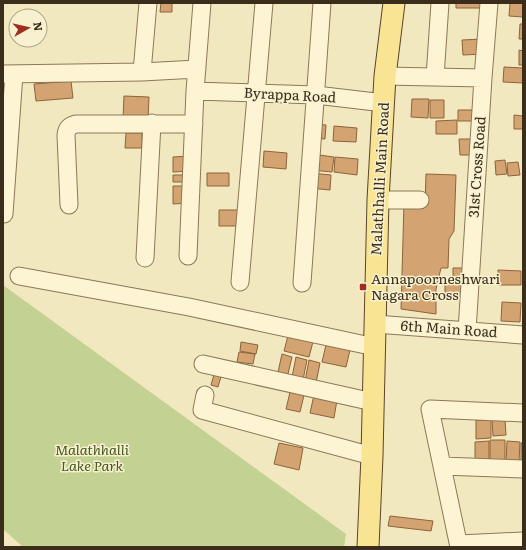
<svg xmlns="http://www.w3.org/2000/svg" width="526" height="550" font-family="Literata,serif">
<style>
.green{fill:#c3d192}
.building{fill:#d3a471;stroke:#8d6339}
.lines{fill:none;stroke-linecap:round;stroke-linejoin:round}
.minor-casing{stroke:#8c7855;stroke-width:19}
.major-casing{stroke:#59452a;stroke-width:23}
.minor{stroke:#fcf4d3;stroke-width:17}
.major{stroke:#f9e493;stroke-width:21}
.poi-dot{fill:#a02d20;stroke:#f8f1cf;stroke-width:1.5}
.labels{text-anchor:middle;stroke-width:3;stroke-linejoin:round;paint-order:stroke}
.street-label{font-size:14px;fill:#3a2d1b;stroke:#f8f1cf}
.poi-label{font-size:14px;fill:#3a2d1b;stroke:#f8f1cf;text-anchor:start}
.park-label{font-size:14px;font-style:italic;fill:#445820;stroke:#f8f1cf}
</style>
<rect width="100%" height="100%" fill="#f2e8bf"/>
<!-- green -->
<path class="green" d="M3,285L346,534L344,547H23L3,529Z"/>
<!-- building -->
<path class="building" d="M161,3H172V12H160Z
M456,3H481V8H456Z
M510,3H523V17L509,16Z
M520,24H523V39H519Z
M482,39L483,54L463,55L462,40Z
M519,50L523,51V65H519Z
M504,67L523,68V83L503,82Z
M71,81L73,98L36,101L34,84Z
M124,96L149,97L148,119L123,118Z
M412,99H429L428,118L411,117Z
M430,100H444V118H430Z
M458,110H474V121H458Z
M514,115L523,116V129H514Z
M457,120V134H436V121Z
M315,124L326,125L325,139L314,138Z
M334,126L357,128L356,142L333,141Z
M126,133H142V148H125Z
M459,139H474V155H460Z
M264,151L287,153L286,169L263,167Z
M312,154L334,157L332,172L311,170Z
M189,156L190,171L173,172V157Z
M335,157L358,159L357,175L334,172Z
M505,160L507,174L496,175L495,161Z
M518,162L520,175L508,176L507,163Z
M207,173H229V186H207Z
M311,173L331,175L330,190L310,188Z
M426,174L456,175L454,231L449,239L448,268H441L436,289V314L401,309L404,203L425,204Z
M173,175H189V182H173Z
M173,186H189V203L173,204Z
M219,210H241V226H219Z
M453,268H466V279L453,280Z
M498,270L521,271V285H498Z
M445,283H465V297H445Z
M502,302L521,303L520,322L501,321Z
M289,332L314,338L309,357L284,351Z
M241,342L258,345L256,354L240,351Z
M326,345L350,350L346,367L322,362Z
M239,352L255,354L253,364L237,362Z
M282,354L292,357L288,374L278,372Z
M296,357L307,360L303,380L292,377Z
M309,360L320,363L316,383L305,381Z
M215,371L222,373L218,387L211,385Z
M291,388L305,391L300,412L286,409Z
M314,395L337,400L334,418L310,413Z
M476,420H491V438L476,439Z
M492,420H505L506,435L493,436Z
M490,440H505V460H490Z
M489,441V460H475V442Z
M507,441L520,442L519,462H506Z
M279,443L303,448L299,470L274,464Z
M521,443H523V461H521Z
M390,516L433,521L431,531L388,526Z"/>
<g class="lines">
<defs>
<path id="minor" d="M148,3L142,72L197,69
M3,74L142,72
M385,76L483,78
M435,77L440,3
M195,91L316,95L384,103
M378,200H420
M69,205L66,135C67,128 69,126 76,124H194
M4,214L14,74
M188,256L195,91L202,3
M145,258L152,123
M19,276L189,307L375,347
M240,282L264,3
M302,283L322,3
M375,324L523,335
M467,331L483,78L489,3
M203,364L373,402
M205,395L202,410L372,456
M442,466L523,469
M459,544L523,541
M459,547L430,409L523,413"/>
<path id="major" d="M368,547L372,456L378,200L385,76L394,3"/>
</defs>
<!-- minor casing -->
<use href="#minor" class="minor-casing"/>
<!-- major casing -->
<use href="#major" class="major-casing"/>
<!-- minor -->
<use href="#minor" class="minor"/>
<!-- major -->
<use href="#major" class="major"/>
</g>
<!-- markers -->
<rect class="poi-dot" x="359" y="283" width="8" height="8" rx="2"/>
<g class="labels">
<!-- street labels -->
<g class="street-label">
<text transform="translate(290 95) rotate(3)" y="5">Byrappa Road</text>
<text transform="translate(477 167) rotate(-86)" y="5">31st Cross Road</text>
<text transform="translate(380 179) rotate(-87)" y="5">Malathhalli Main Road</text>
<text transform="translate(449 329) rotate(4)" y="5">6th Main Road</text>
</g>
<!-- poi labels -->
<g class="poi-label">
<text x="371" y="284">Annapoorneshwari<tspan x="371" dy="16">Nagara Cross</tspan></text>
</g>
<!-- park labels -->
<g class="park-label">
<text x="92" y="455">Malathhalli<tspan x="92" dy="16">Lake Park</tspan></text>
</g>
</g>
<!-- border -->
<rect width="526" height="550" fill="none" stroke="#3a2d1b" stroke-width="8"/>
<!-- north arrow -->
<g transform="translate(28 28) rotate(82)"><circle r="19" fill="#f8f1cf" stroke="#aca387"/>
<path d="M0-3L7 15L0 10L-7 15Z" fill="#a02d20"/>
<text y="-6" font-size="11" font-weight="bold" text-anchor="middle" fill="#3a2d1b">N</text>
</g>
</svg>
